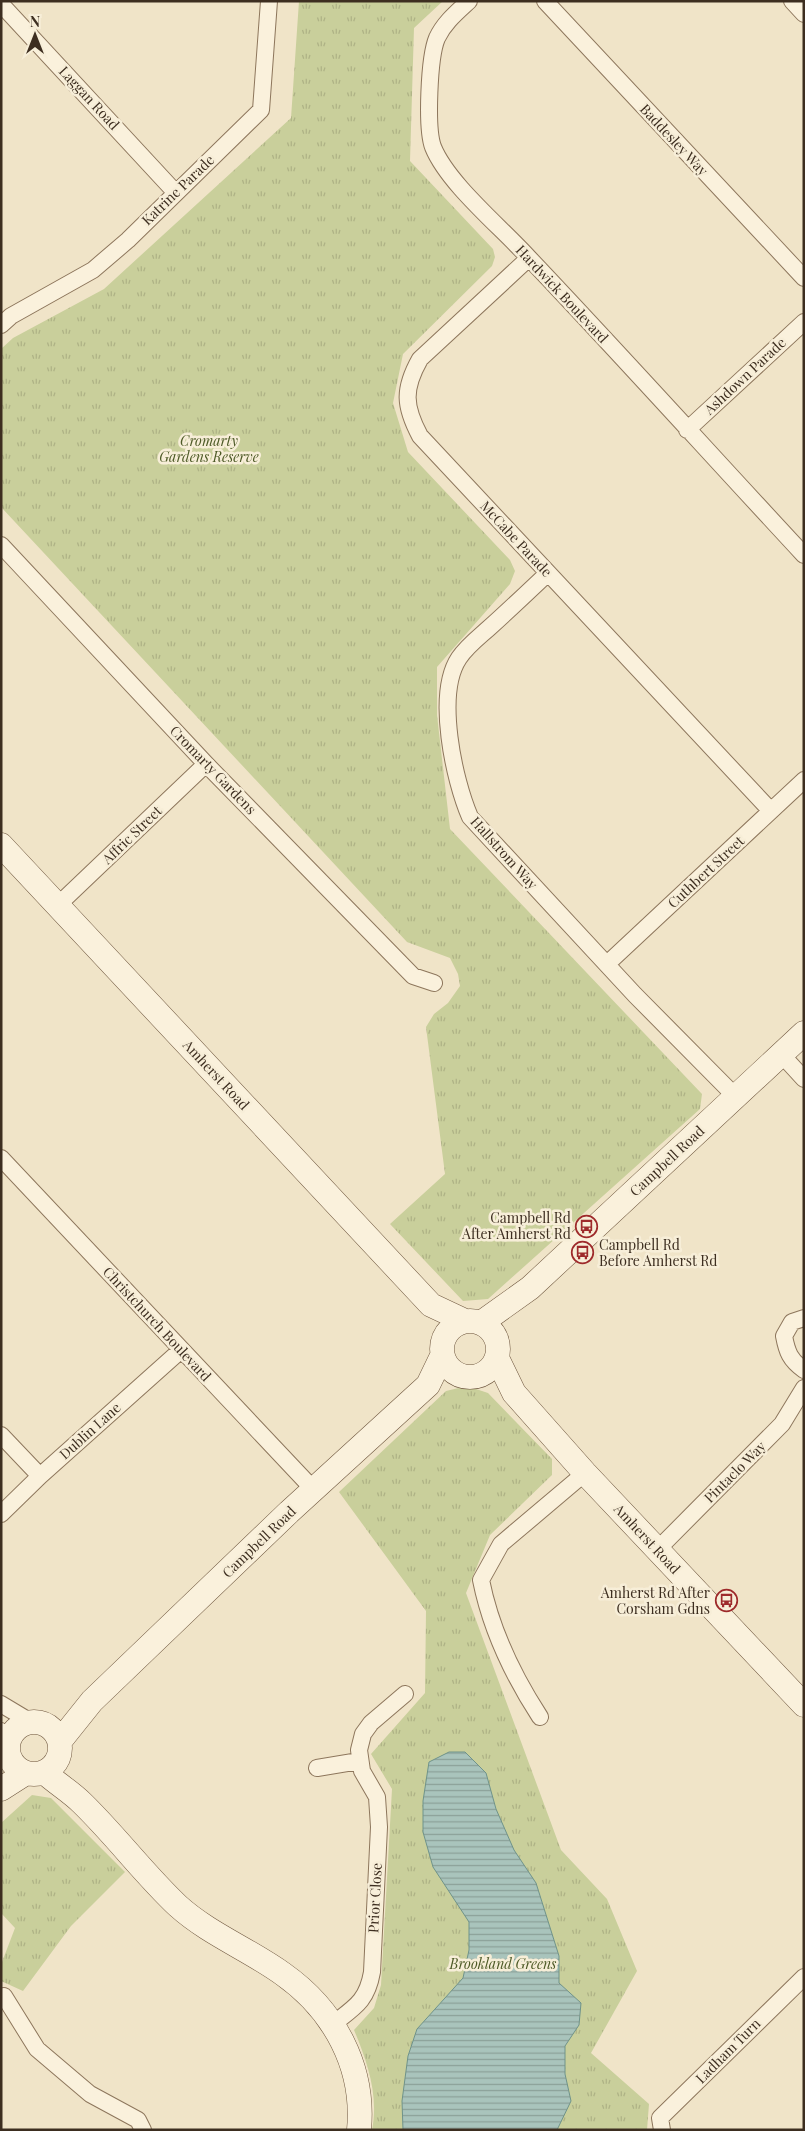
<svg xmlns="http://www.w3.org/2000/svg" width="805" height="2131" font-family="'Playfair Display',serif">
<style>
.park{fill:url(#park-tufts)}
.water{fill:url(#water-rules);stroke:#6f938a}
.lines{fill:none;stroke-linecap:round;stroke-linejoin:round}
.street-casing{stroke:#8d765c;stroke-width:18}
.secondary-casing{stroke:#6f573f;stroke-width:25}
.street{stroke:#faf1dc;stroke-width:16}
.secondary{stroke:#faf1dc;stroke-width:24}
.labels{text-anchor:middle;stroke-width:5;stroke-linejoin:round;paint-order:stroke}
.street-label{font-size:14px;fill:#3d2e20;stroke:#f7eed8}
.park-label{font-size:14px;font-style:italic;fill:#4d5a26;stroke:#f7eed8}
.poi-label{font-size:14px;fill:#3d2e20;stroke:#f7eed8;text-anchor:end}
</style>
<defs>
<pattern id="park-tufts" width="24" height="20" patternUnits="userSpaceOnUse" patternTransform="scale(1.25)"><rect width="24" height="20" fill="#c9cf9b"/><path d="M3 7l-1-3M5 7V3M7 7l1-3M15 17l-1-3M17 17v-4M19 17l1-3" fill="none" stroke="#aeb285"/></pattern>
<pattern id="water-rules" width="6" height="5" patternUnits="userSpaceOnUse" patternTransform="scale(1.25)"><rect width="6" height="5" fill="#a9c4bc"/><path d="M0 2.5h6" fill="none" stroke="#8ba098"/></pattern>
</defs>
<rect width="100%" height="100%" fill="#f0e4c8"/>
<!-- park -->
<path class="park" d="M299,1H443L414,28L410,161L493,249L495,257L492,266L403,354L393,403L408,452L510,560L515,571L510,584L437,667V715L450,829L702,1094L700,1109L488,1299L463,1301L390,1224L445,1174L426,1027L434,1014L448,1003L460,986L458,974L450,958L407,942L1,507V349L13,338L104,289L291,118Z
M467,1386L488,1393L552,1459V1475L490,1535L466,1593L561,1850L607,1899L637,1971L591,2053L649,2104L647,2130H372C379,2095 367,2061 354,2030L374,2008L381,1985L392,1789L371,1754L425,1693L426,1611L339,1492L446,1391Z
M32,1795L51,1798L125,1872L71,1926L23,1991L1,1981L2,1962L15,1928L1,1913V1823Z"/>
<!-- water -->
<path class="water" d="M449,1752H465L486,1773L496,1809L514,1850L536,1883L559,1956V1983L581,2003L579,2025L565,2046V2074L571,2101L557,2130H403L402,2101L408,2056L417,2029L463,1978L469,1950V1922L433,1867L423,1832V1801L429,1762Z"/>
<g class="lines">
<defs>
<path id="street" d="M469,1C456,13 444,23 437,38C429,57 426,128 433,147C448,184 501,227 529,258C622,356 712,456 804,555
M545,1L804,278
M792,1L804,14
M1,4L176,193
M529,258L420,359C403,389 404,406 420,436L771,811
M1,325L11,316L93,270L128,240L261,110L269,1
M687,430L804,322
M1,545L206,764L413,976L434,983
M548,573C529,591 509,610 489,628C479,637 467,646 459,658C435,694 454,780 470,817L635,995L736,1097
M57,906L206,764
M607,964L804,780
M782,1055L804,1079
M1,1158L314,1490
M804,1318L792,1322L784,1336C787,1352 790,1360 804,1370
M1,1435L40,1476
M1,1514L40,1476L181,1350
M657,1550L782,1424L804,1388
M1,1704L31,1722
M540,1717C512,1674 491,1630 481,1580L501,1544L585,1473
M1,1731L8,1744
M317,1768L359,1761
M4,1996L37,2049L90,2094L138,2120L143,2130
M333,2024C355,2007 367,2001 372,1972L379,1827L377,1797L362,1771L359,1750L363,1734L371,1723L405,1694
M662,2130L660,2118L804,1977"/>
<path id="secondary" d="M1,845L431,1305L465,1321
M442 1349a28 28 0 1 1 56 0a28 28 0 1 1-56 0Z
M481,1323L530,1288L804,1033
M497,1358L514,1393L585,1473L804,1705
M8 1748a26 26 0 1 1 52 0a26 26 0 1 1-52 0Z
M60,1741L92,1701L289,1512L428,1385L442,1356
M44,1772C56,1783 71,1792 82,1803C116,1836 144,1874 178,1906C209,1934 250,1950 283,1974C334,2010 365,2067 359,2130
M1,1789L26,1773"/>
</defs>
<!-- street casing -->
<use href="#street" class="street-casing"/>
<!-- secondary casing -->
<use href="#secondary" class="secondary-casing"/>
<!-- street -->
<use href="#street" class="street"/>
<!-- secondary -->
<use href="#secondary" class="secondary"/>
</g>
<!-- icons -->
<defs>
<symbol id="bus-ring" viewBox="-11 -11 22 22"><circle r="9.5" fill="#f7eed8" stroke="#9e2a2b" stroke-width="1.5"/><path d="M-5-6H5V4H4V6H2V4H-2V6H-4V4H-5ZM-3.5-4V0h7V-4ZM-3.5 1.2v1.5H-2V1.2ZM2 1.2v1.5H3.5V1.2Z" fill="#9e2a2b"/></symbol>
</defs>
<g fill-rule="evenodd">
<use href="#bus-ring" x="574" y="1214" width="25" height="25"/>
<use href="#bus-ring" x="570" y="1240" width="25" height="25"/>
<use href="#bus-ring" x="714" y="1588" width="25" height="25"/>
</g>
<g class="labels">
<!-- street labels -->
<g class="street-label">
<text transform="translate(89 98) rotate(47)" y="5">Laggan Road</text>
<text transform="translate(674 140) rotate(47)" y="5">Baddesley Way</text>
<text transform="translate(178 190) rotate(-44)" y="5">Katrine Parade</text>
<text transform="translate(562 294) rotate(47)" y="5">Hardwick Boulevard</text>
<text transform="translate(745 376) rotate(-43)" y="5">Ashdown Parade</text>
<text transform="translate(516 539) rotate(47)" y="5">McCabe Parade</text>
<text transform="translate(213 770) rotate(46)" y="5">Cromarty Gardens</text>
<text transform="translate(132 835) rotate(-44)" y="5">Affric Street</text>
<text transform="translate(504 853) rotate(48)" y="5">Hallstrom Way</text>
<text transform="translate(706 872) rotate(-43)" y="5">Cuthbert Street</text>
<text transform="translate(216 1075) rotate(47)" y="5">Amherst Road</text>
<text transform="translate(667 1161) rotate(-43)" y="5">Campbell Road</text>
<text transform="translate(157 1324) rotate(47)" y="5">Christchurch Boulevard</text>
<text transform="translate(90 1431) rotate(-42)" y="5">Dublin Lane</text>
<text transform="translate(735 1472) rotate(-45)" y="5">Pintaclo Way</text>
<text transform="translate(647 1539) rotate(47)" y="5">Amherst Road</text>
<text transform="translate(259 1542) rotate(-44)" y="5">Campbell Road</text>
<text transform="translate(375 1898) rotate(-87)" y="5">Prior Close</text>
<text transform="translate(728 2051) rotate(-45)" y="5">Ladham Turn</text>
</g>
<!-- park labels -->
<g class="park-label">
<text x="209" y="446">Cromarty<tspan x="209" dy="16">Gardens Reserve</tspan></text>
<text x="503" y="1969">Brookland Greens</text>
</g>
<!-- poi labels -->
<g class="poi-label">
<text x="571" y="1223">Campbell Rd<tspan x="571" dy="16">After Amherst Rd</tspan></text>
<text x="599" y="1250" text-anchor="start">Campbell Rd<tspan x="599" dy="16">Before Amherst Rd</tspan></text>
<text x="710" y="1598">Amherst Rd After<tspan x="710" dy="16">Corsham Gdns</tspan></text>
</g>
</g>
<!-- border -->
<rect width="805" height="2131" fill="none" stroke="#3d2e20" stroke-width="5"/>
<!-- north arrow -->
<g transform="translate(35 35)" stroke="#f7eed8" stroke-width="4" paint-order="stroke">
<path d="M0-4L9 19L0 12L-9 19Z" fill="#3d2e20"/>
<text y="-8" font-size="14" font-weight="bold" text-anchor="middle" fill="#3d2e20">N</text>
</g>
</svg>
